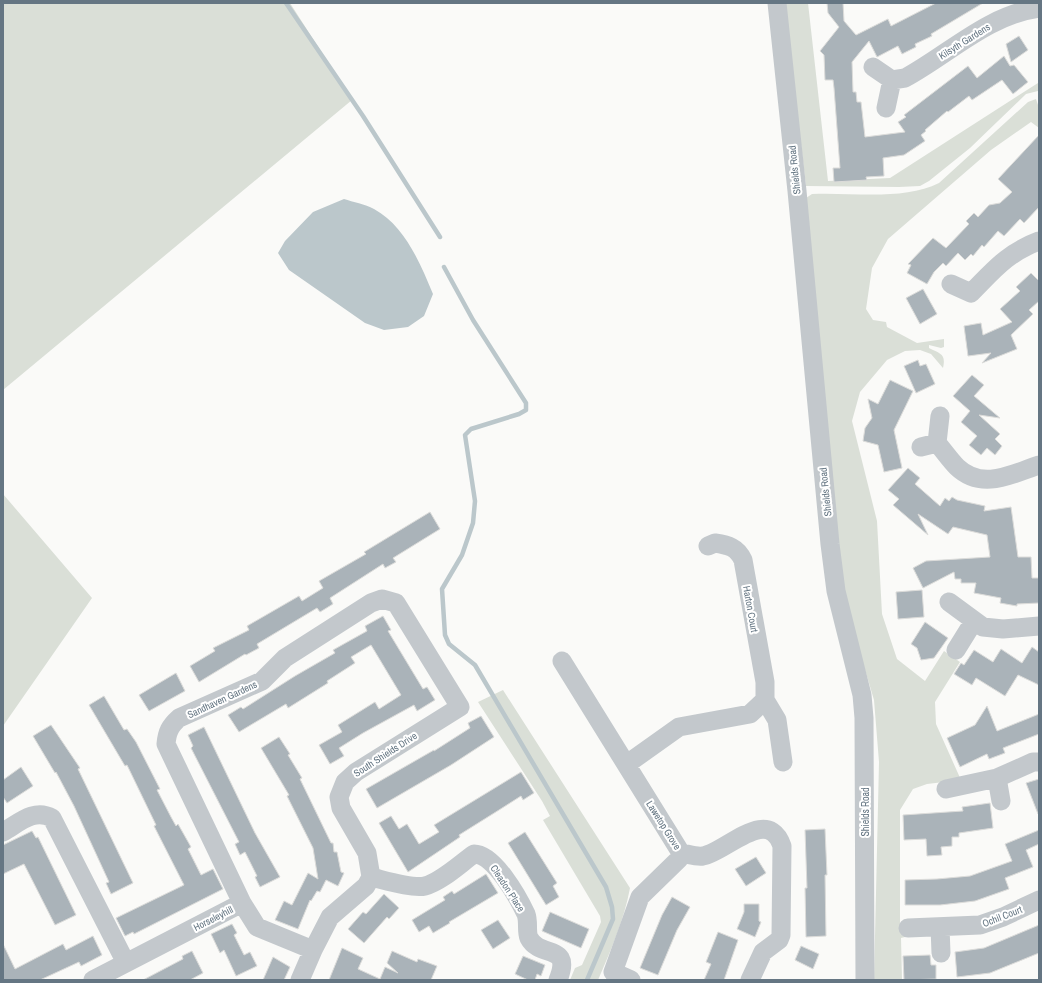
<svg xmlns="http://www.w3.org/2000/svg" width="1042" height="983" font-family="'Archivo Narrow',sans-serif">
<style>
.green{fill:#dadfd7}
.water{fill:#bbc7cb}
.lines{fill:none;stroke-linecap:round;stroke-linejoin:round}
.stream{stroke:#bbc7cb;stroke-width:4.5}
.building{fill:#aab3b9;stroke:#dcdcda}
.minor{stroke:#c3c8cc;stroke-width:19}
.labels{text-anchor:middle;stroke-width:4;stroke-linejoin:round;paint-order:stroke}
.street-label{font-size:10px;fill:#657683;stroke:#fff}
</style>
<rect width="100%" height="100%" fill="#fafaf8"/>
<!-- green -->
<path class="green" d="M3,3H290L352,100L3,390Z
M784,3H808L828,181L890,178L1038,83V91L1026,94L970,148L929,181L920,186L899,187L806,186Z
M1036,99L1039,108V128L1031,122L991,150L888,239L872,268L866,309L873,320L886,322L887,327L917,343L944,339V347L941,348L929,345V348C941,354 946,354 943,368L931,354L920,350L905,351L887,360L860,392L852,421L877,521L882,614L897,659L925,681L944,651L960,662L935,702L936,724L961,780L927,784L913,789L900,810V924H905V937L901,938L902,980H874L879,762L874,700L845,602L803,200L812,194C851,192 904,201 939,183L1028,102Z
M3,494L92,598L3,726Z
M503,690L630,888C624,920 611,950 598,980H570L575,968L582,965L601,922L600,916L543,820L550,816L542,801L478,702Z"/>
<!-- water -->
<path class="water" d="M344,199C353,202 365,204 374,209C405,226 420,263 433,294L424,316L408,327L384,330L365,323L289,270L278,253L285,241L313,212Z"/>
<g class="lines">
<!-- stream -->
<path class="stream" d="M286,3L363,116L440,237
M444,267L473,320L526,403V410L519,414L471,429L465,435L475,501L473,523L462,555L442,589L445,635L449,644L475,665L606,887L612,907L613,919L587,980"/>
</g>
<!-- building -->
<path class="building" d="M827,3H843L844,21L856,35L888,19L891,26L936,3H983L931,34L932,36L915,44L916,47L902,54L898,46L877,57L869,41L852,62L853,92H856L857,102H861L865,137L905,132L898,122L906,117L904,115L968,66L977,78L1004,56L1010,66L1014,65L1028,82L1013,94L1002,80L972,100L969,96L948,112L947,111L925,130L926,131L921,135L925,141L904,155L883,158L884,176L866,177L867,180L834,182L833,168H840L834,88L833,80H825L824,55L820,51L839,27L828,13Z
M1019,36L1028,50L1011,62L1006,44Z
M1039,135V207L1024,223L1020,219L1004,236L998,231L984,247L982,245L973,256L971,254L965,260L958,253L946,266L943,263L934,272L927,284L907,273L911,265L908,264L933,238L946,248L969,224L966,221L974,213L978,217L989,205L1000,203L1012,192L998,179Z
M1031,273L1039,281V301L1029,310L1033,314L1011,335L1017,349L982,363L991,353L968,356L964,326L981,323L983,335L1012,322L1000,309L1020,291L1016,287Z
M923,289L937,314L920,324L906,298Z
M918,360L920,366L926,364L935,384L916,393L904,366Z
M972,375L984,385L974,396L1000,418L979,415L1000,434L995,439L1002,446L995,455L987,448L981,455L969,445L977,436L961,422L970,411L953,396Z
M890,380L913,391L894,430L902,468L884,472L878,445L863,441L865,428L872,418L868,399L878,404Z
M908,468L920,478L915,484L940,506L945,498L949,501L952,497L957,500L985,506L984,511L1011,507L1018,557H1031L1032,578H1039V603L1017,604V606L1000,603L1001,598L974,593L976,583H961V579H955L954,572L923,588L913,568L926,561L990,557L987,535L953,527L948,534L918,514L928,535L893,505L899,499L888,490Z
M430,512L440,529L393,558L396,562L385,568L383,564L330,598L333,604L320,612L317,608L257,644L259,648L246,655L245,654L199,682L190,666L215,651L213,648L249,630L247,626L299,596L302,601L323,588L319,581L366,554L364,552Z
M922,590L924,617L898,619L896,592Z
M383,616L391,630L388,631L423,689L427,687L435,700L417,711L414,705L363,733L339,748L344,756L330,764L319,745L342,732L338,725L375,702L379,709L401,695L371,645L351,657L355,663L327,681L328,683L288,708L286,704L239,732L228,715L241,707L243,709L295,676L335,653L333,650L367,631L365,626Z
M925,622L948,638L934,658L921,660L917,648L911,644Z
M1032,647L1039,652V685L1018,675L1005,696L976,678L972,685L954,674L961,663L964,665L974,650L993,662L1001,649L1022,663Z
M176,673L185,691L149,711L139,695Z
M104,696L124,730L127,729L136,742L160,789L157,790L171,817L176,826L178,824L191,847L188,849L201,875L213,869L223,889L134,934L133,932L125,936L116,918L184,885L154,826L156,825L127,765L125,766L89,705Z
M987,706L997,731L1039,714V734L1003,748L1005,753L989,759L987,754L960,767L947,738L975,725Z
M481,716L494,737L451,765L377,808L366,789L434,750V751L470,728L468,723Z
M51,725L80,768L78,769L133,883L111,894L106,883L109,882L74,806L56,772L55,773L33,736Z
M204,727L255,833L280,877L260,887L255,877L257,876L245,852L240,855L235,844L239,842L191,748L193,746L188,735Z
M279,737L290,754L288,755L302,778L300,779L331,843H333L334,852H337L341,872L344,873L338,886L326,880L320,892L317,891L311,901L310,900L298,929L275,920L284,901L292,905L308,873L318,879L313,848L287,796L289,795L261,748Z
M21,767L33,786L7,803L3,797V780Z
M521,772L534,793L523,800L521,796L499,810L459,835L460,837L408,872L379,823L391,816L399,829L407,824L419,844L439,832L434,825Z
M1039,779V814H1038L1026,783Z
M990,803L993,828L959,833V837H952V846L941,847L942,855L927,856L926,839L904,840L903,815L963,811L962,807Z
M825,829L827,875H825L826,936L806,937L805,888H807L805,830Z
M1039,830V844L1026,850L1033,867L1005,878L1009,889L975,901L940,905H905V880L937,879L970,876L1012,861L1005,844Z
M32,831L36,838L38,837L76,915L55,925L24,864L3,874V845Z
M525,832L557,883L553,886L559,897L546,905L508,843Z
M756,857L766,873L746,886L735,869Z
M486,874L498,893L449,922L450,923L433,933L429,926L419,932L412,920L445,900L443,897L452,891L454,894Z
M384,894L399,908L389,919L387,917L364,943L348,929L363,912L366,914Z
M672,897L690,907L677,930L658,975L640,968L662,915Z
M744,904H759V921L761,922L755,937L737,929L744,912Z
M550,912L589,929L581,948L542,931Z
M498,920L510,938L493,949L481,930Z
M232,924L237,933L234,935L244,955L250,952L257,966L236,976L224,950L220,953L211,934Z
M1039,925V953L990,973L957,977L955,952L984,948Z
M718,932L738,940L724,980H704L711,964L706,962Z
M93,936L102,955L81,966L79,962L40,980H3V944L15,969L63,944L66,950Z
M801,946L819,954L813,969L795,960Z
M342,948L363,958L358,969L380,979L385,967L398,973L387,963L392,951L417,962L418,959L437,966L431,980H329Z
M192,951L203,973L190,980H143L183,959L182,956Z
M930,955L931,965H936V979L904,980L903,956Z
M523,956L545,965L541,976L537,974L535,980H528L515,974Z
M273,957L290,967L284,980H263Z"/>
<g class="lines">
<!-- minor -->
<path class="minor" d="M777,3L797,191L830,544L836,591L862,695L864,718L865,980
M873,67L892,80L905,78C949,54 988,15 1039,8
M886,108L892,80
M951,284L971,293C994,270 1007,253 1039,241
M940,416L937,443C944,451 950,460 957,467C982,491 1012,474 1039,465
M921,447L937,443
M949,602L983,627L1003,629L1039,626
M956,650L974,621
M562,661L681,853L679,859L640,897L613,972L631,980
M765,700L777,720L783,762
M627,764L679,727L750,714L765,700V682L743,560C737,547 728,545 715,543L708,546
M997,778L1001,801
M946,789L997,778L1033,762H1039
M3,832C19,823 34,808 52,818L126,963
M681,853C688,854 696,857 703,856C726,852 768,805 782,846L781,935L779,940L763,952L750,980
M371,877C384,880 413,889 425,886C441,882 461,863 474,854C494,854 518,897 526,914C529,922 526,931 529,938C540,959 573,943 558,980
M242,903L166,744C167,732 170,726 179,718L262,681L285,658L371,603L382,599L396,603L460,707L356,772L345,782L339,797L341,808L367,853L371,877L366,886L330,917L313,950L300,980
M940,927L941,953
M908,928L980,925L1003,917L1039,900
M93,980L242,903L257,927L313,950"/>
</g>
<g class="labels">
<!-- street labels -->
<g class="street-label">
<text transform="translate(964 41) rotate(-32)" y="4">Kilsyth Gardens</text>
<text transform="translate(794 170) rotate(-96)" y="4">Shields Road</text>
<text transform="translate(825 492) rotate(-96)" y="4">Shields Road</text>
<text transform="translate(751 609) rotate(80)" y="4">Harton Court</text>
<text transform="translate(222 699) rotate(-25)" y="4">Sandhaven Gardens</text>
<text transform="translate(385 754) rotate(-33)" y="4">South Shields Drive</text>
<text transform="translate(865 812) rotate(-90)" y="4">Shields Road</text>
<text transform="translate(664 825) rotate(58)" y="4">Lawetop Grove</text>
<text transform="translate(508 888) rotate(57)" y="4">Cleadon Place</text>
<text transform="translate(1002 916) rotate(-21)" y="4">Ochil Court</text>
<text transform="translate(213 918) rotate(-27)" y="4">Horseleyhill</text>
</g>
</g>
<!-- border -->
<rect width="1042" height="983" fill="none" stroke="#657683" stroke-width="8"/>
</svg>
